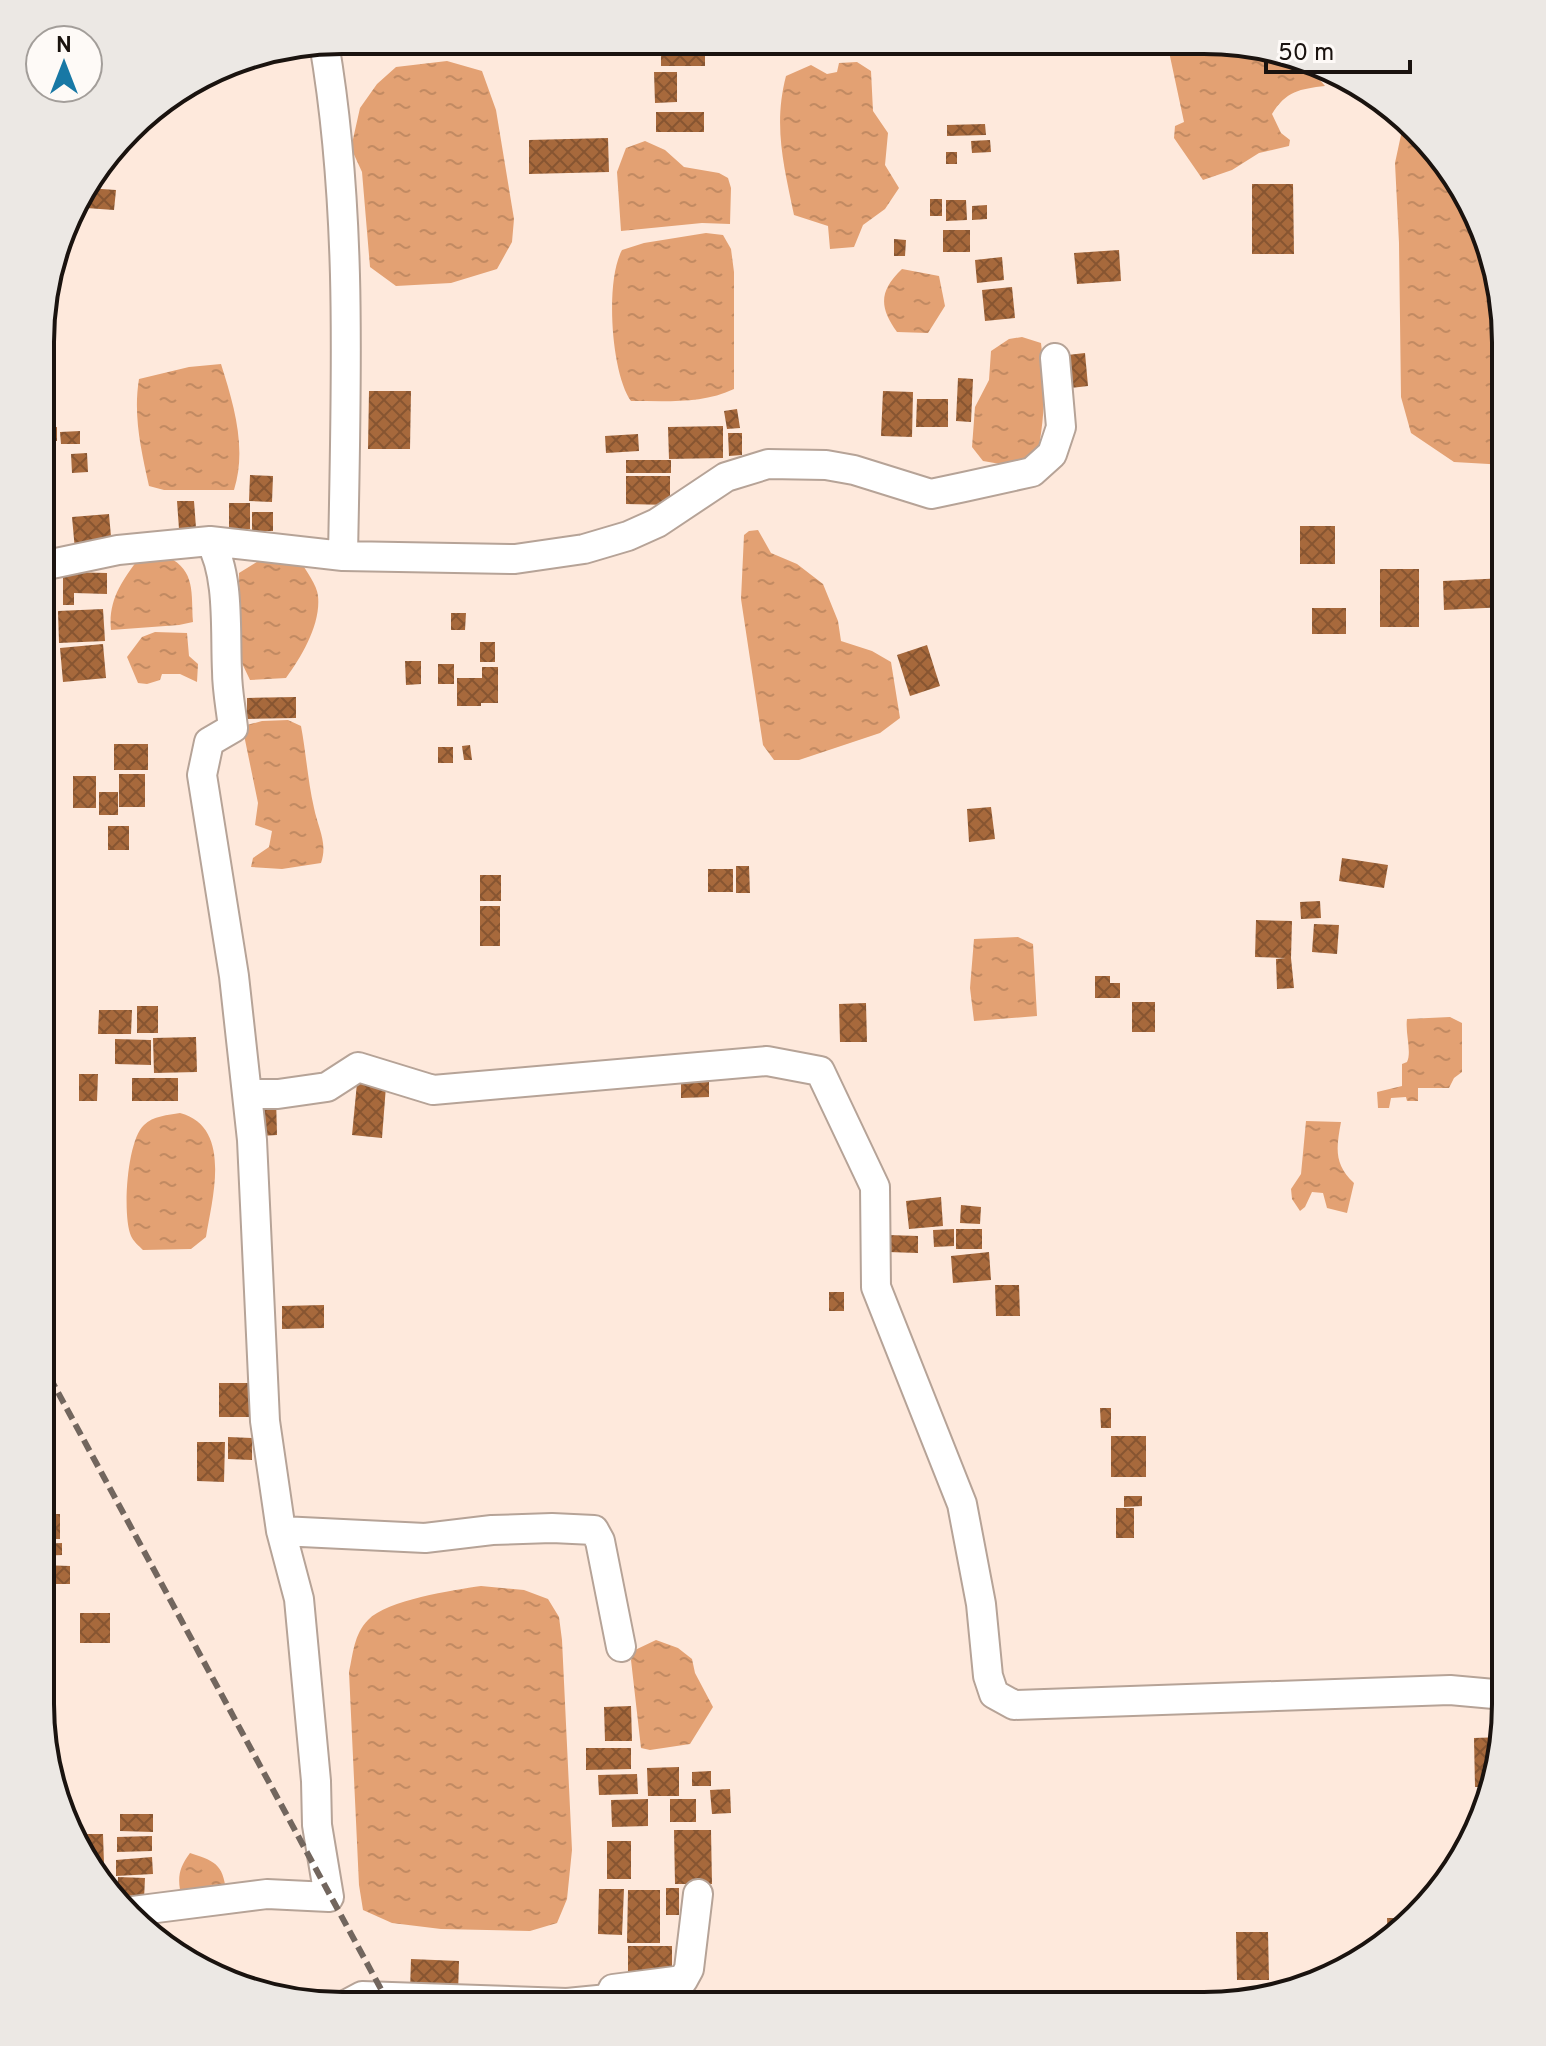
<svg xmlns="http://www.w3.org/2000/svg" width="1546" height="2046" font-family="Overpass,sans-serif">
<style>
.water{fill:url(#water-ripples)}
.building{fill:url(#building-cross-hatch)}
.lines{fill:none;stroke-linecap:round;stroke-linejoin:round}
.minor-casing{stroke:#b6a397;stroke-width:32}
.minor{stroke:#fff;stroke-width:28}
.rail{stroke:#72665e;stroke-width:6;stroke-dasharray:12 6;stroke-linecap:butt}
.rim{fill:none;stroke:#1a130f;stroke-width:4}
</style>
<defs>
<pattern id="water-ripples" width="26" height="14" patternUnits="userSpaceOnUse" patternTransform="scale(2)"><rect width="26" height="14" fill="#e3a173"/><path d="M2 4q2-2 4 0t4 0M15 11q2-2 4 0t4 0" fill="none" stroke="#c28a62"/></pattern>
<pattern id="building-cross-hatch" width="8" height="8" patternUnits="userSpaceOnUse" patternTransform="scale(2)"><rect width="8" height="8" fill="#a7693c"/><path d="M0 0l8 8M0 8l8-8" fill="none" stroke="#875531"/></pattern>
</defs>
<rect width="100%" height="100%" fill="#fee9dc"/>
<!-- water -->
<path class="water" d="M1170,42C1214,43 1258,37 1296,63C1307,71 1317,75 1325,86C1300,89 1286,91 1272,114L1281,133L1290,140L1289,146L1259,153L1232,170L1203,180L1174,138L1175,126L1184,122L1168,47Z
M447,61L482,71L496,110L514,219L512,242L497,269L451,283L396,286L370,267L362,172L351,148L360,108L377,84L396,67Z
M857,62L871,71L873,111L888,133L885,165L899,188L885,209L863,225L854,247L830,249L828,226L794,215C784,166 773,126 786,76L811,65L827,74L837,72L839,63Z
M1404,121L1475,208L1506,341V465L1454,462L1411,433L1401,397L1399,243L1395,163Z
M645,141L665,150L684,167L719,173L728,178L731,188L730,224L702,223L621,231L617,172L626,148Z
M706,233L723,235L731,249L734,272V389C703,404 666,401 631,401C611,373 605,281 622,250L644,243Z
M902,269L939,276L945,306L928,333L897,332C879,307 879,291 902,269Z
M1022,337L1041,343C1046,382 1045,418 1037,457L1012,466L983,461L972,447L975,407L989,380L991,351L1009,339Z
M221,364C234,405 247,449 234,490H164L149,486C141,450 133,415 139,379L189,367Z
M758,530L771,553L797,564L823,584L838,621L841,641L872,651L891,662L900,718L880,733L799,760H774L763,745L741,599L744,535L749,531Z
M168,557C196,571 191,593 193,622L179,625L111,630C108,600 122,581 139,558Z
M260,560L301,562C306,571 317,585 318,596C321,624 302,656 286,678L250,680L240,659L239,573Z
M155,632L187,633L189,656L198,664L197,682L180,674H162L160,680L147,684L138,683L127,657L142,637Z
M288,720L301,726C306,753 308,782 314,808C318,828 328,843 321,863L282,869L251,867L253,858L269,847L272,831L255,825L258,803L244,735L247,725L262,721Z
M1018,937L1033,944L1037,1016L974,1021L970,988L974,939Z
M1450,1017L1462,1023V1072L1454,1078L1449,1088H1418V1101H1407L1406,1097L1391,1098L1389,1108H1378L1377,1092L1402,1086V1064L1407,1062C1412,1052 1405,1033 1407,1019Z
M180,1113C233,1127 212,1199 206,1237L191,1249L143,1250C139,1246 133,1241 131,1236C122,1215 127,1140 144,1125C153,1116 168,1115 180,1113Z
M1306,1121L1341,1122C1336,1149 1334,1164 1354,1183L1347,1213L1327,1208L1323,1193L1312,1192L1305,1207L1300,1211L1292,1199L1291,1189L1301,1174Z
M1490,1460H1505V1565L1498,1566L1491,1557Z
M481,1586L524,1590L548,1599L559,1617L562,1640L572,1850L567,1899L557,1923L530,1931L441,1929L392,1923L363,1910L359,1885L349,1672C353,1654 354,1634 368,1620C387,1600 453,1590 481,1586Z
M656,1640L678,1648L692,1659L695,1673L713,1707L690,1744L650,1750L641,1748L631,1660L635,1650Z
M190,1853C219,1862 223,1866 227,1896L182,1899C177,1879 178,1869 190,1853Z"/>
<!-- building -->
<path class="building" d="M661,41H705V66H661Z
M654,72H677V102L655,103Z
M656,112H704V132H656Z
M985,124L986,135L947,136V125Z
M608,138L609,172L529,174V140Z
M990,140L991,152L972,153L971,141Z
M946,152H957V164H946Z
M1252,184H1293L1294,254H1252Z
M87,188L116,190L114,210L86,208Z
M930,199H942V216H930Z
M946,200H966L967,220L946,221Z
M987,205V219L972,220V206Z
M943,230H970V252H943Z
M894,239L906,240L905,256H894Z
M1119,250L1121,281L1077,284L1074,253Z
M1002,257L1004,280L977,283L975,260Z
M1012,287L1015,318L985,321L982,290Z
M1085,353L1088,386L1062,389L1059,356Z
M958,378L973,379L971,422L956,421Z
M369,391H411L410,449H368Z
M883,391L913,392L912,437L881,436Z
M917,399H948V427H916Z
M737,409L740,428L727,429L724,411Z
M723,426V458L669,459L668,427Z
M57,427V441H42V428Z
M80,431V444H61L60,432Z
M728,433H742V455L729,456Z
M638,434L639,451L606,453L605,436Z
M87,453L88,472L72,473L71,454Z
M626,460H671V473H626Z
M250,475L273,476L272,502L249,501Z
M626,476H670V505L626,504Z
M177,501H194L196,528L179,529Z
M229,503H250V529H229Z
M252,512H273V531H252Z
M109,514L112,548L75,550L72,517Z
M1300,526H1335V564H1300Z
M1380,569H1419V627H1380Z
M63,572L107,573V594L74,593V605H63Z
M1506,578V607L1444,610L1443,581Z
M1312,608H1346V634H1312Z
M103,609L105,641L59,643L58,611Z
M451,613H466L465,630H451Z
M480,642H495V662H480Z
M103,644L106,678L63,682L60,648Z
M927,645L940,686L910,696L897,655Z
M405,661H421V684L406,685Z
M438,664H454V684H438Z
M482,667H498V703H481V706H457V678H482Z
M296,697V718L247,719V698Z
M42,715H53V735H42Z
M114,744H148V770H114Z
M470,745L472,760H464L462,746Z
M438,747H453V763H438Z
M119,774H145V807H119Z
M73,776H96V808H73Z
M99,792H118V815H99Z
M991,807L995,839L969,842L967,809Z
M108,826H129V850H108Z
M1342,858L1388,865L1384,888L1339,881Z
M736,866H749L750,893H736Z
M708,869H733V892H708Z
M480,875H501V901H480Z
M1320,901L1321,918L1301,919L1300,902Z
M480,906H500V946H480Z
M1256,920L1292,921L1291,958L1294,988L1277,989L1276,959L1286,958L1255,957Z
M1314,924L1339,925L1337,954L1312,952Z
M1095,976H1110V983H1120V998H1095Z
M1132,1002H1155V1032H1132Z
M866,1003L867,1042H840L839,1004Z
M137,1006H158V1033H137Z
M99,1010H132L131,1034H98Z
M196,1037L197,1072L154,1073L153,1038Z
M115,1039L151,1040V1065L115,1064Z
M79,1074H98L97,1101H79Z
M132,1078H178V1101H132Z
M709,1082V1097L681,1098V1083Z
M357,1083L386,1086L382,1138L352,1135Z
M276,1097L277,1135L260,1136L258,1098Z
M941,1197L943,1226L909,1229L906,1201Z
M961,1205L981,1207L980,1224L960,1223Z
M954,1229V1246L934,1247L933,1230Z
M956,1229H982V1249H956Z
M888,1235L918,1236V1253L888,1252Z
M989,1252L991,1280L953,1283L951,1256Z
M995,1285H1019L1020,1316H996Z
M829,1292H844V1311H829Z
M324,1305V1328L282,1329V1306Z
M219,1383H256V1417H219Z
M1100,1408H1111V1428H1101Z
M1111,1436H1146V1477H1111Z
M228,1437L252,1438V1460L228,1459Z
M197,1442H225L224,1482L197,1481Z
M1124,1496H1142V1506L1124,1507Z
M1116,1508H1134V1538H1116Z
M40,1514H60V1539H40Z
M62,1543V1555L40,1556V1544Z
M40,1565L70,1566V1584H40Z
M80,1613H110V1643H80Z
M631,1706L632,1741H605L604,1707Z
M1503,1737L1493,1787H1475L1474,1738Z
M586,1748H631V1769L586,1770Z
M679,1767V1796H648L647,1768Z
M711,1771V1786H692V1772Z
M637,1774L638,1794L599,1795L598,1775Z
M730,1789L731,1813L712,1814L710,1790Z
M648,1799V1826L612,1827L611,1800Z
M670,1799H696V1822H670Z
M120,1814H153V1832L120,1831Z
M674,1830H711L712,1884H675Z
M77,1834H103L104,1864H88L77,1847Z
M152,1836V1851L117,1852V1837Z
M607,1841H631V1879H607Z
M152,1857L153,1874L116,1876V1860Z
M118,1877L145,1878L144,1899L117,1898Z
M666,1888H679V1915H666Z
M599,1889H624L622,1935L598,1934Z
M628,1890H660V1943H627Z
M1387,1918H1415L1403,1931L1388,1942Z
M1236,1932H1268L1269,1980H1237Z
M628,1946H672V1979H628Z
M411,1959L459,1961L458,1993L410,1991Z"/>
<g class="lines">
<defs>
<path id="minor" d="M324,43C353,211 346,386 343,556
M210,541L343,556L515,559L584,549L628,536L657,523L726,477L768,464L826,465L854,470L931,494L964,487L1032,472L1052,454L1061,427L1055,358
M42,566L118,550L210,541C230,575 225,632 227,671C227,690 231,709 233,728L209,742L202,775L234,976L252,1140L265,1421L281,1531L299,1599L316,1781L317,1825L329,1897L267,1894L125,1912
M247,1094H278L327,1087L358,1067L433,1090L767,1061L820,1071L875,1187L876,1287L962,1504L981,1604L988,1676L994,1694L1014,1705L1450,1690L1505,1695
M281,1531L425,1538L492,1530L552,1528L594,1530L600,1541L621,1647
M347,2004L362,1996L567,2003L608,1999L613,1989L683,1980L689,1969L698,1894"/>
</defs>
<!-- minor casing -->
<use href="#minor" class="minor-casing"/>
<!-- minor -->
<use href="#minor" class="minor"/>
<!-- rail -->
<path class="rail" d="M41,1361L389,2004"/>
</g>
<!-- crop -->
<path d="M0 0H1546V2046H0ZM342 54H1204A288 288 0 0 1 1492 342V1704A288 288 0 0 1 1204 1992H342A288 288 0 0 1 54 1704V342A288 288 0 0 1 342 54Z" fill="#ece8e4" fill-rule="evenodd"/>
<path class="rim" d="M342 54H1204A288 288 0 0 1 1492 342V1704A288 288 0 0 1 1204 1992H342A288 288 0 0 1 54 1704V342A288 288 0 0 1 342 54Z"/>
<!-- north arrow -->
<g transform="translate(64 64)"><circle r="38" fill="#fefaf7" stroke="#a39e9a" stroke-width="2"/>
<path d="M0-6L14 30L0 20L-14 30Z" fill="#1878a5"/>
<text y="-12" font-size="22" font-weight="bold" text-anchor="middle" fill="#1a130f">N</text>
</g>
<!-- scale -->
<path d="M1266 60v12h144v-12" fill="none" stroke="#1a130f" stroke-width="4"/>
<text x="1278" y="60" font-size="24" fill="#1a130f" stroke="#fefaf7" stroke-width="6" paint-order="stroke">50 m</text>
</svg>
